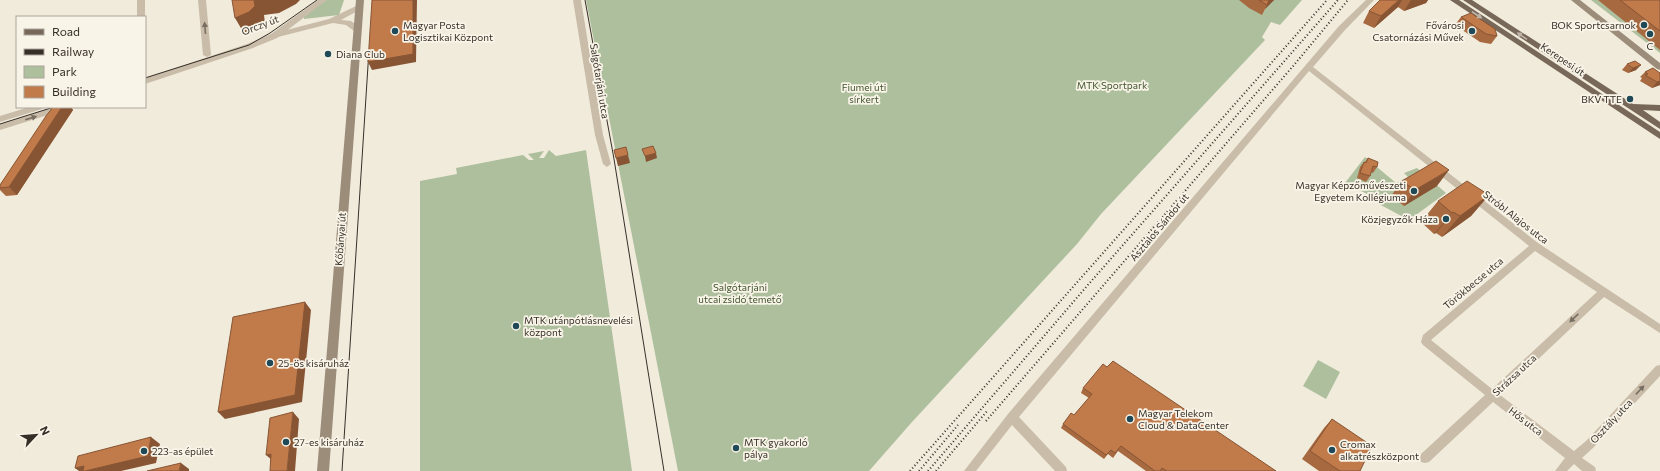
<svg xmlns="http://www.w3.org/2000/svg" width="1660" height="471" font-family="Commissioner,sans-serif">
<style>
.green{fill:#aebf9d}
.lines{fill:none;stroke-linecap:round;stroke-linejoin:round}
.minor{fill:#c9bca8;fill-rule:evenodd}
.tertiary{fill:#c9bca8;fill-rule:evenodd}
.secondary{fill:#9c8c7a;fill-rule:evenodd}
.primary{fill:#77685a;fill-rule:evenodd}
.tram{stroke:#362f28;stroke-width:1}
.rail{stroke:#362f28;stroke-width:2;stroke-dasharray:1 2.5;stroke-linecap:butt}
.wall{fill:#a66940}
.shaded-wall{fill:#875534}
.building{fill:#c17a4a;stroke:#875534}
.oneway{fill:#beb5a8}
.oneway2{fill:#786e62}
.poi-dot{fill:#1f4956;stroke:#f9f4e8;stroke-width:1.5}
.labels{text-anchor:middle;stroke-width:3.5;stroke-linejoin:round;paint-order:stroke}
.street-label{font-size:10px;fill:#362f28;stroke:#f9f4e8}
.poi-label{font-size:10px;fill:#362f28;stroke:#f9f4e8;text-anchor:start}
.park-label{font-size:10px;fill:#3f532d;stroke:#f9f4e8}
</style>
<rect width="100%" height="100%" fill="#f1ebdc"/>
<!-- green -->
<path class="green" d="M326,0H344L339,15L304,19V16Z
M586,0H1302L1280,25L1271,22L1262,37L1265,40L1101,214L1077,244L912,422L869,471H678Z
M1591,0H1660V53Z
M549,150L556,156L586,150L632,471H420V181L457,174L456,168L523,155L529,160H534L528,154L544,151L539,158H544Z
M1365,157L1396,183L1408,177L1404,173L1417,168L1446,193L1409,220L1377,203L1379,200L1345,183Z
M1318,360L1340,372L1326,399L1303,386Z"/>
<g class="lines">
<!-- minor -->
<path class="minor" d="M137,0H145V17H137Z
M198,0H206L211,55L207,57L203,55Z
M573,0H581L603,135L611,164L607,167L603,164L595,135Z
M1366,0H1374L1345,30L1313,67L1538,243L1660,324V333L1604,297L1500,395L1574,451L1586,441L1656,366L1660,365V376L1594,447L1582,458L1595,467L1596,471H1582L1574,464L1567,471H1555L1565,458L1493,402L1429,462L1425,463L1421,462L1420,458L1421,454L1485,395L1423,345L1421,342L1423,335L1529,246L1309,71L1019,417L1066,467L1067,471H1055L1012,425L976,471H964L1008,414L1339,26ZM1535,251L1597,292L1492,389L1431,340Z
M356,6H359L363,8L341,20L351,21L360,27V31H354L346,25L333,23L274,38L270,36L271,34L329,19Z"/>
<!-- tertiary -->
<path class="tertiary" d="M318,0H327L277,38L253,48L145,84V78L247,44L271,34Z
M29,107H43L42,109L0,122V116Z
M54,107H68L67,109L0,130V124Z"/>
<!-- secondary -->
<path class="secondary" d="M356,0H364L329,471H317Z
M1571,0H1580L1660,63V70L1657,69Z"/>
<!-- primary -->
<path class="primary" d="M1450,0H1459L1660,132V139Z
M1463,0H1472L1633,104L1660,105V111L1643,110L1660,122V129Z"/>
<!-- tram -->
<path class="tram" d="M585,0L614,159L664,471
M145,78L249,45L270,33L317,0
M0,124L54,107
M342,471L369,50"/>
<!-- rail -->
<path class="rail" d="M986,421L1294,65L1348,0
M910,471L1327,0
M919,471L958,425
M928,471L1087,286L1338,0
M936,471L988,410"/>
</g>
<!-- wall -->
<path class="wall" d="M1239,0H1274L1265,9L1262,15L1249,8Z
M1380,0H1428L1426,3L1404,11L1398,7L1374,28L1363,23L1369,11Z
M1598,0H1660V50Z
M1461,17L1497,36L1491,44L1480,42L1455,25Z
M1627,64L1636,70L1628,73L1622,70Z
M1653,68L1660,85L1652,88L1640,81L1642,78L1640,77L1645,72Z
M53,107H71L73,110L17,195L6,196L0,190V185Z
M1368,158L1377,167L1373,173L1371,172L1370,176L1366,182L1357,178L1360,167L1364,162H1365Z
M1402,181L1437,186L1404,206L1391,196Z
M1489,195L1471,216L1442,237L1436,233L1434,234L1421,222L1438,201Z
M1083,388L1276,471H1146L1118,451L1113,458L1108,454L1104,459L1061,428L1063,424L1074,415L1089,398L1081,393Z
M1332,419L1360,471H1319L1302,459L1324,428Z"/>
<!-- shaded-wall -->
<path class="shaded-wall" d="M254,0H300L296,4L279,13L264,15L265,23L260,29L245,35L235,18Z
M413,0H417L416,62L372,70L368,62Z
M1269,0H1274L1265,9L1267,5Z
M1399,0H1402L1398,7L1374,28L1381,16Z
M1411,0H1428L1426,3L1404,11Z
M1641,65L1636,70L1628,73L1633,68Z
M1660,81V85L1652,88L1657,82Z
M62,107H71L73,110L17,195L9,187Z
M656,153L657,158L646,162L645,156Z
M628,155L630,163L618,166L616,158Z
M1449,170L1437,186L1404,206L1415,190Z
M1489,195L1471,216L1442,237L1460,216Z
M1453,212L1436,233L1434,234L1452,213Z
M305,302L311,310L302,402L225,419L218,412Z
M293,412L299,419L295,471H287Z
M151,437L160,444L156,463L121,471H79L75,468L84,466Z
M271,454L273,461L266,455Z
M181,463L189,469V471H179Z"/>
<!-- building -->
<path class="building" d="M232,0H254L255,6L249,12L235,18Z
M372,0H413V54L368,62Z
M1259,0H1269L1267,5Z
M1380,0H1399L1381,16L1369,11Z
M1620,0H1660V31Z
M1471,13L1495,29L1497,36L1486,34L1461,17Z
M1635,61L1641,65L1633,68L1627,64Z
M1653,68L1660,73V81L1657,82L1645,75L1648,74L1645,72Z
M53,107H62L9,187L0,188V185L46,116Z
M653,146L656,153L645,156L642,149Z
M626,147L628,155L616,158L614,150Z
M1368,158L1378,162L1377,167L1373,166L1370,176L1360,173L1364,162L1366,163Z
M1436,161L1449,170L1415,190L1402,181Z
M1467,181L1489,195L1460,216L1453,212L1452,213L1438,201Z
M305,302L295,395L218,412L233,317Z
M1113,361L1276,471H1167L1162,468L1160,471H1155L1121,446L1115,453L1111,450L1106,455L1063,424L1071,413L1074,415L1092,394L1083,388L1103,364L1107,367Z
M293,412L287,471H270L271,454L266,455L270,418Z
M1332,419L1372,446L1360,471H1340L1310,451Z
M151,437L148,456L85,471H83L84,466L75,468L78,456Z
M181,463L179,471H147Z"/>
<!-- one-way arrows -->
<defs><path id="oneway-solid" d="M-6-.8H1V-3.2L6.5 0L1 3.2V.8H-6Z"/></defs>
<g class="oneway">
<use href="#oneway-solid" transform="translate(1477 15) rotate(33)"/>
<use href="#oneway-solid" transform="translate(1522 36) rotate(-146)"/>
</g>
<g class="oneway2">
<use href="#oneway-solid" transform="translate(205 28) rotate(-95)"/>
<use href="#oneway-solid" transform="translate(31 118) rotate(-18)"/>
<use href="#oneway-solid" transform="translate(1574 318) rotate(137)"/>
<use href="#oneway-solid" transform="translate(1640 390) rotate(-47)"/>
</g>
<!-- markers -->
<g class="poi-dot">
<circle cx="1644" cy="25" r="4"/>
<circle cx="395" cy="31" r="4"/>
<circle cx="1472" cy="31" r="4"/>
<circle cx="1650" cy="34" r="4"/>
<circle cx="328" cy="54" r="4"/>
<circle cx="1630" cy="99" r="4"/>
<circle cx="1414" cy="191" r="4"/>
<circle cx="1446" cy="219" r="4"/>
<circle cx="516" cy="326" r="4"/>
<circle cx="270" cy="363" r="4"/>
<circle cx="1130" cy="419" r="4"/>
<circle cx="286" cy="442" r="4"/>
<circle cx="736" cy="448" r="4"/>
<circle cx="1332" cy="450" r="4"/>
<circle cx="144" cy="451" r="4"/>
</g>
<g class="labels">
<!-- street labels -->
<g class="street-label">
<text transform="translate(260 25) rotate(-21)" y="4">Orczy út</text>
<text transform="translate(1563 59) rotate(34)" y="4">Kerepesi út</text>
<text transform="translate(600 81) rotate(81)" y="4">Salgótarjáni utca</text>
<text transform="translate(1516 217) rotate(38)" y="4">Stróbl Alajos utca</text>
<text transform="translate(1159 227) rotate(-50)" y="4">Asztalos Sándor út</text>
<text transform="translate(340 239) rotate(-86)" y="4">Kőbányai út</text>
<text transform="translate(1473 283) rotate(-40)" y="4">Törökbecse utca</text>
<text transform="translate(1514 375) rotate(-43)" y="4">Strázsa utca</text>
<text transform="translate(1526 421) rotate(37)" y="4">Hős utca</text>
<text transform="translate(1611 421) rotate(-47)" y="4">Osztály utca</text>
</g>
<!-- poi labels -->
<g class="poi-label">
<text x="403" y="29">Magyar Posta<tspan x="403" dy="12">Logisztikai Központ</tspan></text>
<text x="1464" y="29" text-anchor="end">Fővárosi<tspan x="1464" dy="12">Csatornázási Művek</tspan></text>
<text x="1636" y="29" text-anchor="end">BOK Sportcsarnok</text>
<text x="1650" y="50" text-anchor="middle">C</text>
<text x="336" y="58">Diana Club</text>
<text x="1622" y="103" text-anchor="end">BKV TTE</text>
<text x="1406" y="189" text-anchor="end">Magyar Képzőművészeti<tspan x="1406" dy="12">Egyetem Kollégiuma</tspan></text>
<text x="1438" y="223" text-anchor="end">Közjegyzők Háza</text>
<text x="524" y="324">MTK utánpótlásnevelési<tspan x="524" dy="12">központ</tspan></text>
<text x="278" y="367">25-ös kisáruház</text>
<text x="1138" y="417">Magyar Telekom<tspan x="1138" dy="12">Cloud &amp; DataCenter</tspan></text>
<text x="294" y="446">27-es kisáruház</text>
<text x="744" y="446">MTK gyakorló<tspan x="744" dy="12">pálya</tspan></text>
<text x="1340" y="448">Cromax<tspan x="1340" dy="12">alkatrészközpont</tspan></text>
<text x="152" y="455">223-as épület</text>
</g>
<!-- park labels -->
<g class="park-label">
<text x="1112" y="89">MTK Sportpark</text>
<text x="864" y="91">Fiumei úti<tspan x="864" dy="12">sírkert</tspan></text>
<text x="740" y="291">Salgótarjáni<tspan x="740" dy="12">utcai zsidó temető</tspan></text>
</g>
</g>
<!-- legend -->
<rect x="16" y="16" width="130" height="92" fill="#f9f4e8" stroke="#aba59b"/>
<rect x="24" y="29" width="20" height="6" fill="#77685a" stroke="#aba59b"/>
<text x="52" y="36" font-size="12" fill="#362f28">Road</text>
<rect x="24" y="49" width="20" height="6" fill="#362f28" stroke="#aba59b"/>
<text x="52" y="56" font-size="12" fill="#362f28">Railway</text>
<rect x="24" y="66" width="20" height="12" fill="#aebf9d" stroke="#aba59b"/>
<text x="52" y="76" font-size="12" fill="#362f28">Park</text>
<rect x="24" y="86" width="20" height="12" fill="#c17a4a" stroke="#aba59b"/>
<text x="52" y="96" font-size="12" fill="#362f28">Building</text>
<!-- north arrow -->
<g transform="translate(36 435) rotate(64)" stroke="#f9f4e8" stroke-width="3" paint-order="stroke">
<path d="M0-3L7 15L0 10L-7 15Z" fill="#362f28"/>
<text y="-6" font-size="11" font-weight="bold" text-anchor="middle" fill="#362f28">N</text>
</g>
</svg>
